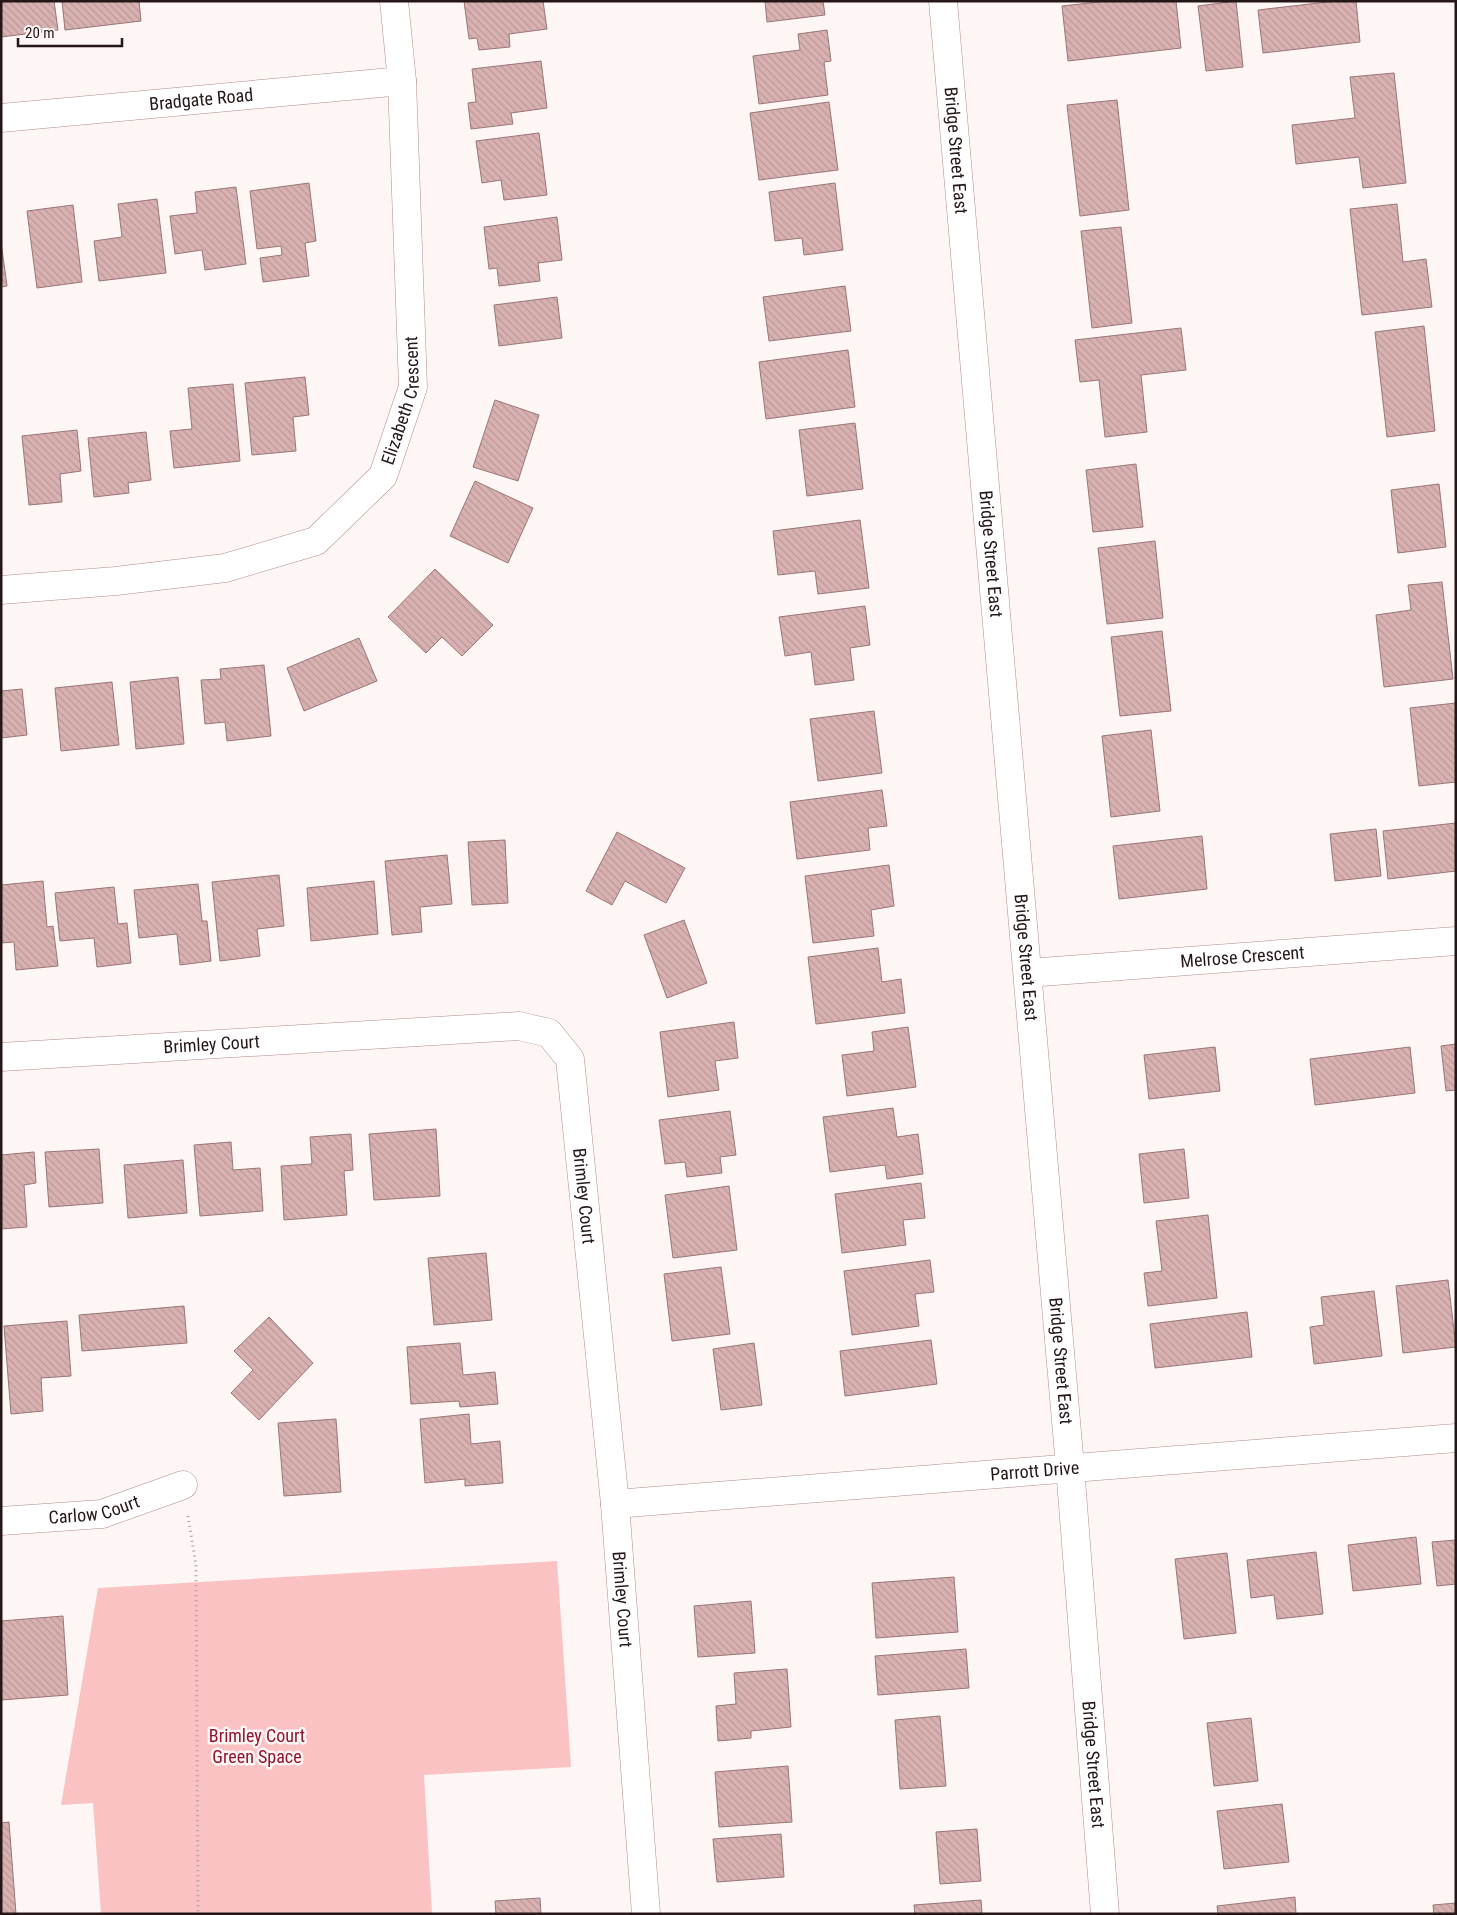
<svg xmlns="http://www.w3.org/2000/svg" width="1457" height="1915" font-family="'Roboto Condensed',sans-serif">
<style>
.park{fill:#fbc2c4}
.building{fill:url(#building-back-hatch);stroke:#9a7576}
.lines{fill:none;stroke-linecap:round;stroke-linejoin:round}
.minor-casing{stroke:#b28c8d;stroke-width:29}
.tertiary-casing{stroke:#b28c8d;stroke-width:29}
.path{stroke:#ab9fa0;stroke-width:3;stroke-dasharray:1 4;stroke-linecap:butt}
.minor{stroke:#fff;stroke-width:28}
.tertiary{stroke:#fff;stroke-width:28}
.labels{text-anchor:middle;stroke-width:5;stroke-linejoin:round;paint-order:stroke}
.street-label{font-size:18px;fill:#251617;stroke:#fef5f5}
.park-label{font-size:18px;fill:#92152f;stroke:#fef5f5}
</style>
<defs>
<pattern id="building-back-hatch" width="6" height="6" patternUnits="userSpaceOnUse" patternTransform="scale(1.25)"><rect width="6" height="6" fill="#d9b1b1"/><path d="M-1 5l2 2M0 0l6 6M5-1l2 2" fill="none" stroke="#ba9898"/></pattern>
</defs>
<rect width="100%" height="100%" fill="#fef5f5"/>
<!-- park -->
<path class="park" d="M557,1561L571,1767L424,1775L432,1914H101L93,1803L61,1805L98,1588Z"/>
<!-- building -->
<path class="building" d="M1,1H54L58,30L1,37Z
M62,1H139L141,21L65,30Z
M464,1H543L547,29L509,34L510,47L479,50L477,38L469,39Z
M765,1H823L825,15L767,22Z
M1108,1H1176L1181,48L1068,61L1062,6Z
M1236,1L1243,67L1206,71L1198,6Z
M1336,1H1356L1360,42L1263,53L1258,10Z
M827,30L831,61L824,62L828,95L759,104L753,56L800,50L798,34Z
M541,61L547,108L511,113L513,124L471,129L468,103L476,102L472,69Z
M1394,73L1406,183L1363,188L1359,157L1296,164L1292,125L1355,118L1350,77Z
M1117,100L1129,210L1080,216L1067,105Z
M829,102L838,170L759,180L750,113Z
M539,133L547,195L504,200L501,180L482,183L476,141Z
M309,183L316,241L305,243L309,276L263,282L260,258L282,255L281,246L257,249L250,191Z
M835,183L843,250L804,255L802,238L775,241L769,192Z
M236,187L246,264L205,270L202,250L175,254L170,216L197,213L195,192Z
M157,199L166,273L99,281L94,241L122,237L118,204Z
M1397,204L1403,262L1426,259L1432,307L1362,315L1350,209Z
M73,205L82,282L37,288L27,211Z
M557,217L562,260L538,263L540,281L499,286L497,268L489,269L484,227Z
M1121,227L1132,323L1092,328L1081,231Z
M1,242L7,286L1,287Z
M845,286L851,331L769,341L763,297Z
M557,297L562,338L499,346L494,305Z
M1424,326L1435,431L1387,437L1375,332Z
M1181,328L1186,370L1141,375L1147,432L1105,437L1099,380L1080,382L1075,340Z
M848,350L855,407L766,419L759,362Z
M305,377L309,415L293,417L296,451L252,455L245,383Z
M233,384L240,461L174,468L170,431L192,429L188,388Z
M495,400L539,415L518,481L473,467Z
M855,423L863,489L807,496L799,430Z
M77,430L81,471L60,474L62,502L29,505L22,436Z
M146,432L151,480L128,483L129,493L94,497L88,438Z
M1136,464L1143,527L1093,532L1086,470Z
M475,481L533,508L508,563L450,536Z
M1439,484L1446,547L1398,553L1391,490Z
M860,520L869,588L818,594L815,571L778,575L773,531Z
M1155,541L1163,618L1107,624L1098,548Z
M435,569L493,625L462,656L442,637L426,653L388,617Z
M1442,582L1453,679L1384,687L1376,615L1411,610L1408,585Z
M865,606L870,645L850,648L854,680L815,685L811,652L785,656L779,617Z
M1162,631L1171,711L1120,716L1111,637Z
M359,638L377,681L304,711L287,668Z
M264,665L271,736L227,741L225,722L205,724L201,680L221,679L220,669Z
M178,677L184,744L136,749L130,682Z
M112,682L119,745L61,751L55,688Z
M22,689L27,735L1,738V691Z
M1456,703V782L1419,786L1410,708Z
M874,711L882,773L818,781L810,719Z
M1151,730L1160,811L1111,817L1102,736Z
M882,790L887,826L868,828L870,850L797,859L790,802Z
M1456,823V871L1388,879L1383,831Z
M1376,829L1381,876L1335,881L1330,834Z
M617,832L685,868L666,903L625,881L612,905L586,891Z
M1202,836L1207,889L1119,899L1113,846Z
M505,840L508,903L472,905L468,842Z
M447,855L452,904L420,907L422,932L392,935L385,861Z
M889,865L894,906L871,910L874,936L813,943L805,876Z
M279,875L284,926L257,929L260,956L220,961L212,882Z
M43,881L47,927L53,926L58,966L16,970L14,942L1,943V885Z
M374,881L378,934L311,941L307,888Z
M198,884L202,921H207L211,961L180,965L177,934L139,938L134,890Z
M114,887L118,924L127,923L131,963L97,967L94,938L60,941L55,893Z
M684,920L707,983L667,998L644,935Z
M878,948L882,982L901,979L905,1013L816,1024L808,957Z
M734,1022L738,1058L715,1061L719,1090L668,1097L660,1032Z
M908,1027L916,1087L847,1096L842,1055L874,1051L872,1032Z
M1456,1044V1090L1446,1091L1441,1046Z
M1215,1047L1220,1091L1149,1099L1144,1055Z
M1410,1047L1415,1093L1315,1105L1310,1059Z
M893,1108L897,1137L918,1134L923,1174L887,1179L885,1165L830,1172L823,1117Z
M730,1111L736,1155L720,1157L722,1173L687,1177L685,1162L665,1164L659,1120Z
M436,1129L440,1196L374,1200L369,1134Z
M351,1134L353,1170L344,1171L347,1215L284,1220L281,1166L312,1164L310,1137Z
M231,1142L233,1170L260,1168L263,1211L200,1216L194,1145Z
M99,1149L103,1203L49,1207L45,1152Z
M1184,1149L1189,1198L1144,1203L1139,1154Z
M34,1152L36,1183L24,1185L27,1227L1,1229V1155Z
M183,1160L187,1213L128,1218L124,1165Z
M921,1183L925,1218L903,1220L906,1245L842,1253L835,1194Z
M729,1186L737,1250L673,1258L665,1195Z
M1208,1215L1217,1298L1148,1306L1144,1273L1162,1271L1156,1221Z
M486,1253L492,1320L434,1325L428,1258Z
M930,1260L934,1292L915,1294L919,1326L852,1335L844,1271Z
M721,1267L730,1334L672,1341L664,1274Z
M1448,1280L1456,1347L1403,1353L1396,1286Z
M1374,1291L1382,1356L1314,1364L1310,1327L1324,1325L1321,1297Z
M184,1306L187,1343L82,1351L79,1315Z
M1247,1312L1252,1357L1155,1368L1150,1324Z
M269,1317L313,1363L259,1420L231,1393L253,1370L234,1351Z
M67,1321L71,1376L41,1378L43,1411L11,1414L4,1326Z
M931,1340L937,1384L845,1396L840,1351Z
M460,1343L463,1375L495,1372L498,1404L460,1407L459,1401L411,1404L407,1347Z
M754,1343L762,1405L721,1410L713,1349Z
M469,1414L471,1444L500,1441L503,1483L465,1486V1479L425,1483L420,1419Z
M336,1419L341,1492L284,1496L278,1423Z
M1416,1537L1421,1584L1353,1591L1348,1545Z
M1456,1540V1584L1437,1586L1432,1542Z
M1316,1552L1323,1614L1277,1619L1274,1595L1251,1598L1247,1560Z
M1227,1553L1236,1633L1184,1639L1175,1559Z
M954,1577L958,1632L876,1638L872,1583Z
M751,1601L755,1653L698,1657L694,1606Z
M63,1616L68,1695L1,1700V1621Z
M966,1649L969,1688L878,1695L875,1656Z
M787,1669L791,1727L751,1731V1738L718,1741L716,1706L736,1704L734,1673Z
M940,1716L946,1786L900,1789L895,1720Z
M1251,1718L1258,1781L1214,1786L1207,1723Z
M788,1766L792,1822L719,1827L715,1772Z
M1282,1804L1289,1862L1224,1869L1217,1811Z
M9,1822L16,1914H1V1823Z
M977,1829L981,1881L940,1884L936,1832Z
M781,1834L784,1877L717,1882L713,1839Z
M1295,1897L1296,1914H1218L1217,1906Z
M540,1898L541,1914H496L495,1901Z
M981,1900L982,1914H915L914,1905Z
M1456,1903V1914H1434L1433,1905Z"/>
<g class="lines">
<defs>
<g id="minor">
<path id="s1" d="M1,118L402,81"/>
<path id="s2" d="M1,590L116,581L225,568L316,541L383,476L413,387L402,81L394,1"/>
<path id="s3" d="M1028,973L1456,941"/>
<path id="s4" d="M1,1057L519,1026L549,1033L570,1059L615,1504L646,1914"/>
<path id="s5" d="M615,1504L1456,1438"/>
<path id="s6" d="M1,1521L102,1514L183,1485"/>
</g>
<g id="tertiary">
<path id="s7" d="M943,1L1070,1467L1105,1914"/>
</g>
</defs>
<!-- minor casing -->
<use href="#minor" class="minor-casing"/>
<!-- tertiary casing -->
<use href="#tertiary" class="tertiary-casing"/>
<!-- path -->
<path class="path" d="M188,1516L196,1565L198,1914"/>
<!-- minor -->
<use href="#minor" class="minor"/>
<!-- tertiary -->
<use href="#tertiary" class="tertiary"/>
</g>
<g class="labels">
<!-- street labels -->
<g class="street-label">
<text dy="6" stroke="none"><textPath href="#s1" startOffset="201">Bradgate Road</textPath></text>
<text dy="6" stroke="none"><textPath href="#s7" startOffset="150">Bridge Street East</textPath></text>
<text dy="6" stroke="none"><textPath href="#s2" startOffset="492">Elizabeth Crescent</textPath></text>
<text dy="6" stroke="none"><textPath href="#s7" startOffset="555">Bridge Street East</textPath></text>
<text dy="6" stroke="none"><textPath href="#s7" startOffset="960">Bridge Street East</textPath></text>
<text dy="6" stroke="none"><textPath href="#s3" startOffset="215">Melrose Crescent</textPath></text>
<text dy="6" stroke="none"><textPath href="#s4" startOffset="211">Brimley Court</textPath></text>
<text dy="6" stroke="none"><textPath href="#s4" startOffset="721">Brimley Court</textPath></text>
<text dy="6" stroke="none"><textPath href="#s7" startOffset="1365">Bridge Street East</textPath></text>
<text dy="6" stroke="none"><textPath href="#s5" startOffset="421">Parrott Drive</textPath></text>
<text dy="6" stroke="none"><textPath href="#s6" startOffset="94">Carlow Court</textPath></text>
<text dy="6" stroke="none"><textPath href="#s4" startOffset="1126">Brimley Court</textPath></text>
<text dy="6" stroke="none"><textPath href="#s7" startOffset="1770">Bridge Street East</textPath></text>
</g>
<!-- park labels -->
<g class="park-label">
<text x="257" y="1742">Brimley Court<tspan x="257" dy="21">Green Space</tspan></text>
</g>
</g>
<!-- border -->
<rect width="1457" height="1915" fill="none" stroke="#251617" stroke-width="5"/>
<!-- scale -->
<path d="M18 38v8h104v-8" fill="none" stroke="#251617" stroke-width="2.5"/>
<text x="25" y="38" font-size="15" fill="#251617" stroke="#fef5f5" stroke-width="4" paint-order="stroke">20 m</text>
</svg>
